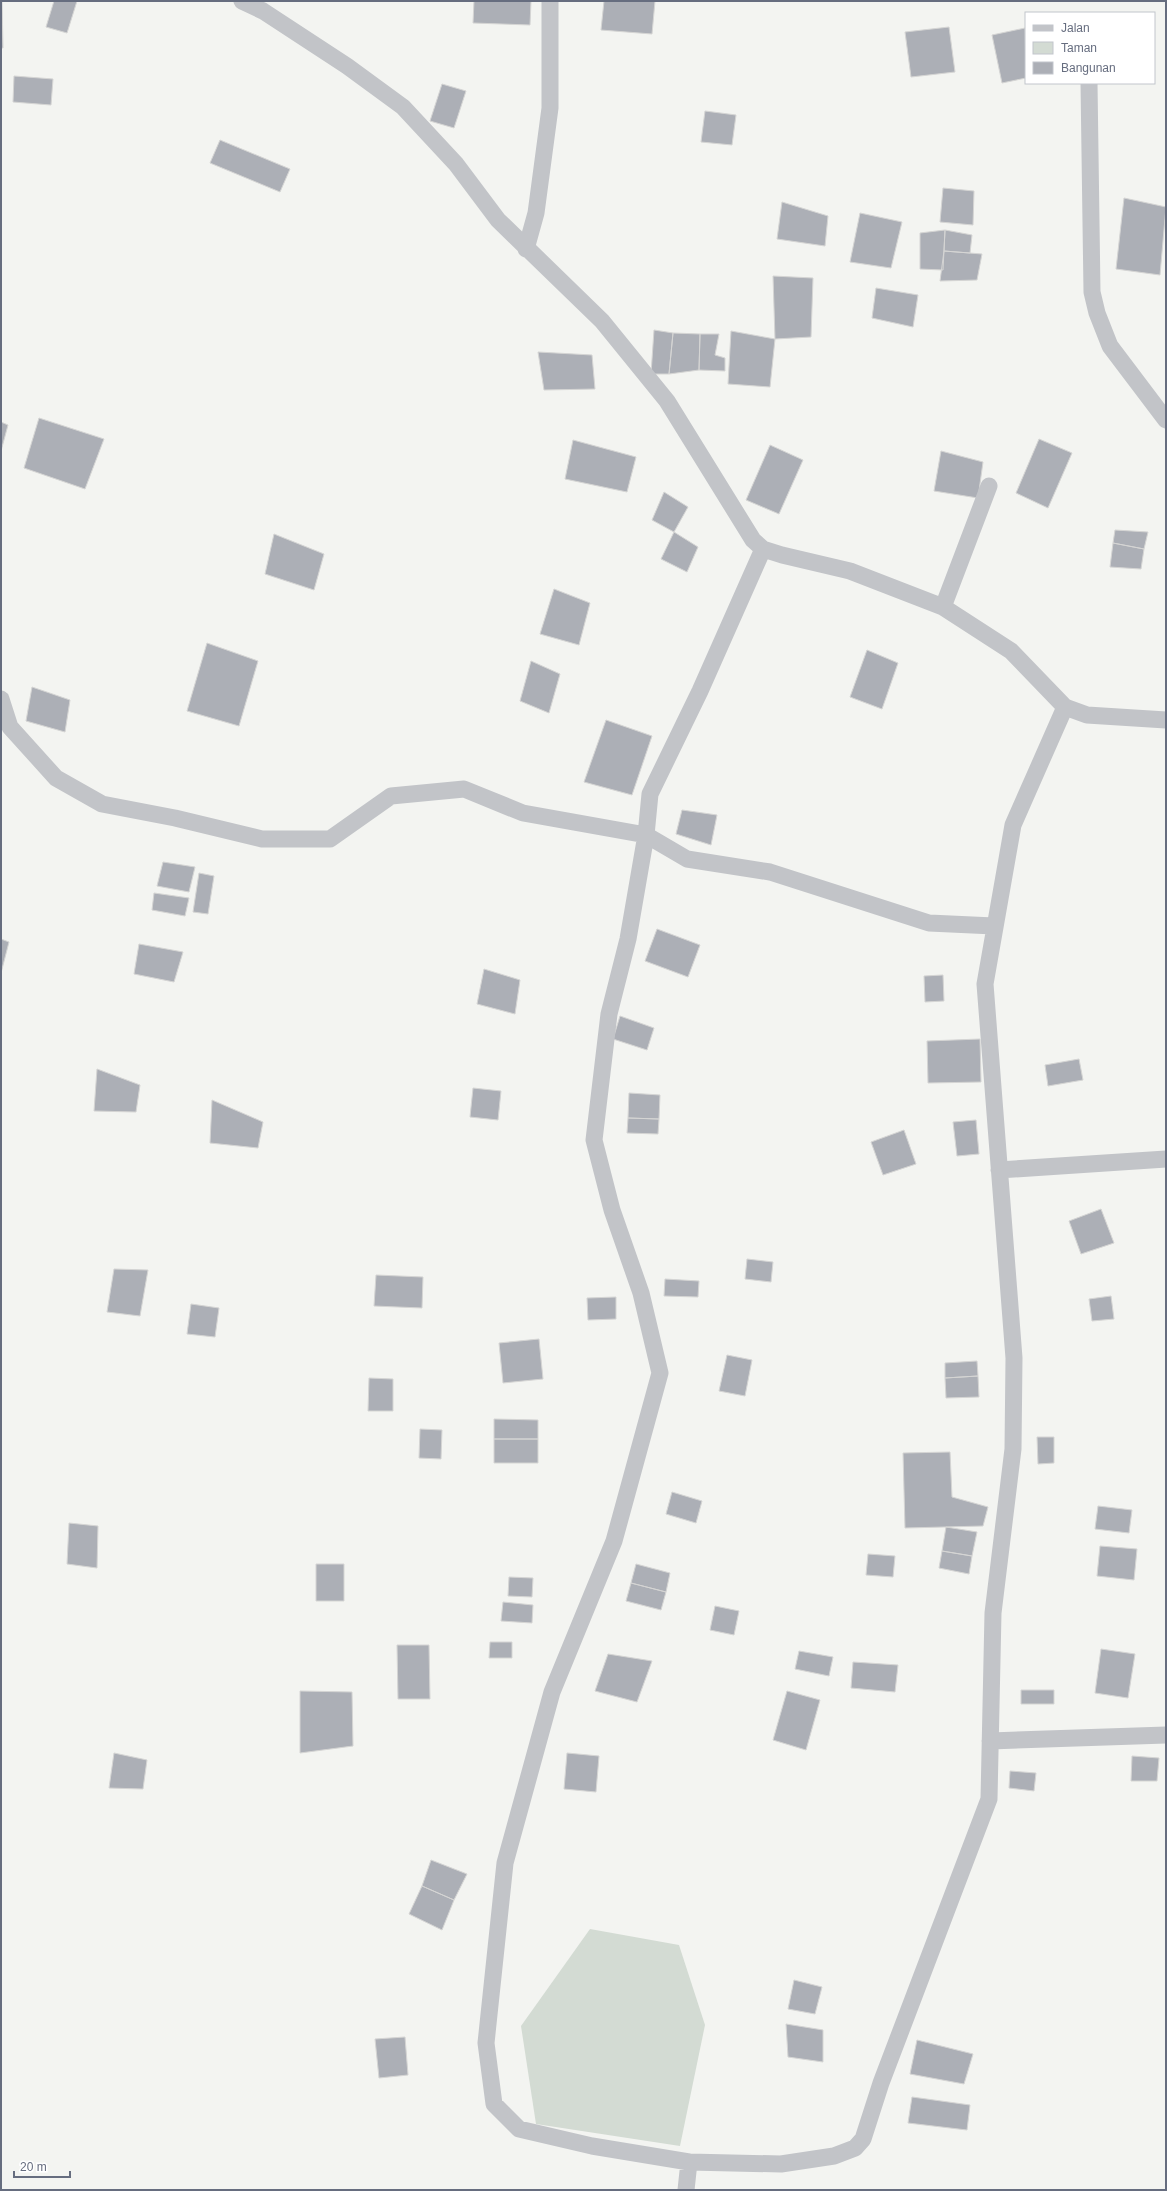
<svg xmlns="http://www.w3.org/2000/svg" width="1167" height="2191" font-family="Helvetica,sans-serif">
<style>
.green{fill:#d3dbd3}
.building{fill:#acafb6;stroke:#d5d5d4}
.lines{fill:none;stroke-linecap:round;stroke-linejoin:round}
.minor{stroke:#c2c4c8;stroke-width:17}
</style>
<rect width="100%" height="100%" fill="#f3f4f1"/>
<!-- green -->
<path class="green" d="M590,1929L679,1945L705,2025L680,2146L536,2124L521,2026Z"/>
<!-- building -->
<path class="building" d="M1,1H2L3,48H1Z
M54,1H77L67,33L46,27Z
M474,1H531L530,25L473,23Z
M604,1H655L652,34L601,30Z
M949,27L955,72L911,77L905,32Z
M1025,28L1026,78L1002,83L992,35Z
M14,76L53,79L51,105L13,102Z
M442,84L466,91L454,128L430,121Z
M705,111L736,115L732,145L701,142Z
M220,140L290,169L280,192L210,163Z
M943,188L974,191L973,225L940,222Z
M1124,198L1166,207L1160,275L1116,269Z
M782,202L828,216L825,246L777,239Z
M860,213L902,222L891,268L850,262Z
M945,230L943,270L920,269V233Z
M945,230L972,235L970,253L944,251Z
M944,251L982,254L977,280L940,281Z
M773,276L813,278L811,337L775,339Z
M876,288L918,295L913,327L872,318Z
M654,330L673,333L669,374H651Z
M731,331L775,339L770,387L728,384Z
M673,333L700,334L699,370L669,374Z
M700,334H719L715,355L725,358V371L699,370Z
M538,352L592,355L595,389L544,390Z
M39,418L104,439L85,489L24,468Z
M1,422L8,425L1,451Z
M1039,439L1072,453L1048,508L1016,493Z
M573,440L636,457L627,492L565,479Z
M770,445L803,460L779,514L746,500Z
M941,451L983,462L978,498L934,491Z
M664,492L688,507L674,532L652,520Z
M1115,530L1148,532L1144,549L1113,543Z
M674,532L698,547L687,572L661,559Z
M274,534L324,554L314,590L265,574Z
M1113,543L1144,549L1141,569L1110,567Z
M554,589L590,603L579,645L540,634Z
M207,643L258,661L239,726L187,711Z
M867,650L898,663L882,709L850,697Z
M531,661L560,674L549,713L520,701Z
M32,687L70,700L65,732L26,721Z
M606,720L652,736L632,795L584,782Z
M682,810L717,815L711,845L676,834Z
M163,862L195,867L189,892L157,886Z
M199,873L214,876L208,914L193,912Z
M154,893L189,898L185,916L152,910Z
M657,929L700,945L688,977L645,961Z
M1,939L9,942L1,973Z
M139,944L183,952L174,982L134,974Z
M484,969L520,980L515,1014L477,1004Z
M943,975L944,1001L925,1002L924,976Z
M620,1016L654,1028L647,1050L613,1039Z
M980,1039L981,1082L928,1083L927,1041Z
M1079,1059L1083,1080L1048,1086L1045,1065Z
M97,1069L140,1085L136,1112L94,1111Z
M473,1088L501,1091L498,1120L470,1117Z
M629,1093L660,1095L659,1119L628,1118Z
M212,1100L263,1122L258,1148L210,1143Z
M628,1118L659,1119L658,1134L627,1133Z
M976,1120L979,1154L957,1156L953,1122Z
M904,1130L916,1164L883,1175L871,1142Z
M1101,1209L1114,1243L1081,1254L1069,1221Z
M747,1259L773,1262L771,1282L745,1279Z
M114,1269L148,1270L140,1316L107,1312Z
M376,1275L423,1277L422,1308L374,1306Z
M665,1279L699,1281L698,1297L664,1296Z
M1111,1296L1114,1319L1092,1321L1089,1299Z
M616,1297V1319L588,1320L587,1298Z
M191,1304L219,1308L215,1337L187,1334Z
M539,1339L543,1379L503,1383L499,1343Z
M727,1355L752,1360L745,1396L719,1391Z
M977,1361L978,1376L945,1378V1363Z
M978,1376L979,1397L946,1398L945,1378Z
M369,1378L393,1379V1411H368Z
M494,1419L538,1420V1439H494Z
M420,1429L442,1430L441,1459L419,1458Z
M1037,1437H1054V1463L1038,1464Z
M494,1439H538V1463H494Z
M950,1452L952,1497L988,1507L983,1526L905,1528L903,1453Z
M672,1492L702,1501L696,1523L666,1514Z
M1098,1506L1132,1510L1129,1533L1095,1529Z
M69,1523L98,1526L97,1568L67,1564Z
M946,1527L977,1532L972,1556L942,1551Z
M1100,1546L1137,1549L1134,1580L1097,1576Z
M942,1551L972,1556L969,1574L939,1568Z
M868,1554L895,1556L893,1577L866,1575Z
M316,1564H344V1601H316Z
M636,1564L670,1573L666,1592L631,1583Z
M509,1577L533,1578L532,1597L508,1596Z
M631,1583L666,1592L661,1610L626,1601Z
M503,1602L533,1605L532,1623L501,1621Z
M715,1606L739,1611L734,1635L710,1630Z
M490,1642H512V1658H489Z
M397,1645H429L430,1699H398Z
M1101,1649L1135,1654L1128,1698L1095,1693Z
M799,1651L833,1657L829,1676L795,1669Z
M608,1654L652,1661L637,1702L595,1691Z
M853,1662L898,1665L895,1692L851,1688Z
M1021,1690H1054V1704H1021Z
M300,1691L352,1692L353,1746L300,1753Z
M787,1691L820,1700L806,1750L773,1740Z
M114,1753L147,1760L143,1789L109,1788Z
M567,1753L599,1756L596,1792L564,1789Z
M1132,1756L1159,1758L1157,1781H1131Z
M1010,1771L1036,1773L1034,1791L1009,1788Z
M431,1860L467,1874L454,1900L422,1886Z
M422,1886L454,1900L442,1930L409,1914Z
M794,1980L822,1987L815,2014L788,2009Z
M786,2024L823,2030V2062L788,2057Z
M405,2037L408,2075L379,2078L375,2039Z
M917,2040L973,2054L964,2084L910,2074Z
M912,2097L970,2105L967,2130L908,2123Z"/>
<g class="lines">
<!-- minor -->
<path class="minor" d="M242,1L263,11L347,66L403,107L456,164L498,220L602,321L667,401L753,540L763,549L782,555L850,571L943,607L1011,651L1065,707L1087,715L1166,720
M1089,83L1092,292L1097,313L1110,346L1166,420
M526,249L536,213L550,108V1
M943,607L989,486
M1,699L10,727L56,778L102,804L175,818L262,839H330L391,796L464,789L523,813L646,835L687,859L770,872L929,923L994,926
M999,1170L1166,1159
M990,1741L1166,1735
M689,2162L592,2146L519,2129L494,2104L486,2043L505,1863L552,1692L614,1541L660,1373L641,1293L612,1210L594,1140L609,1014L628,939L646,835L650,794L700,691L763,549
M686,2190L689,2162L781,2164L834,2156L855,2148L863,2139L881,2083L989,1799L993,1613L1013,1449L1014,1358L985,984L1013,825L1065,707"/>
</g>
<!-- border -->
<rect width="1167" height="2191" fill="none" stroke="#666d7f" stroke-width="4"/>
<!-- legend -->
<rect x="1025" y="12" width="130" height="72" fill="#ffffff" stroke="#c2c5cc"/>
<rect x="1033" y="25" width="20" height="6" fill="#c2c4c8" stroke="#c2c5cc"/>
<text x="1061" y="32" font-size="12" fill="#666d7f">Jalan</text>
<rect x="1033" y="42" width="20" height="12" fill="#d3dbd3" stroke="#c2c5cc"/>
<text x="1061" y="52" font-size="12" fill="#666d7f">Taman</text>
<rect x="1033" y="62" width="20" height="12" fill="#acafb6" stroke="#c2c5cc"/>
<text x="1061" y="72" font-size="12" fill="#666d7f">Bangunan</text>
<!-- scale -->
<path d="M14 2171v6h56v-6" fill="none" stroke="#666d7f" stroke-width="2"/>
<text x="20" y="2171" font-size="12" fill="#666d7f" stroke="#ffffff" stroke-width="3" paint-order="stroke">20 m</text>
</svg>
